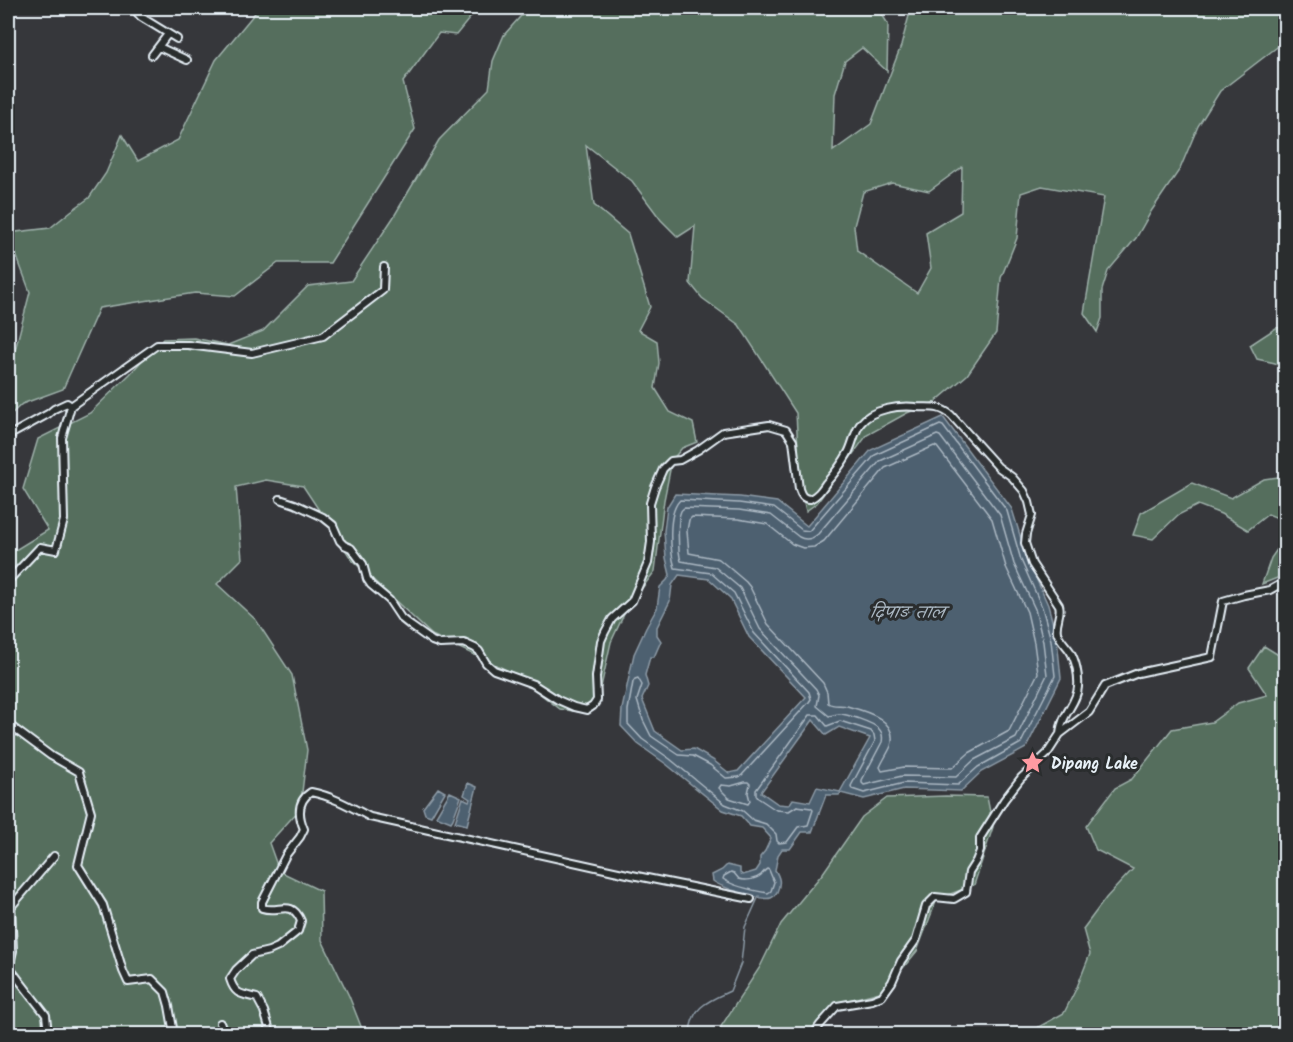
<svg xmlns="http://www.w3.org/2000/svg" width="1293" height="1042" font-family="Kalam,'Playpen Sans Deva',sans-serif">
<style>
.green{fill:#546e5d;stroke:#9eb0aa;stroke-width:1.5;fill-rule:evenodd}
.water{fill:#4e6070;stroke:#8c9aa6;stroke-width:1.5;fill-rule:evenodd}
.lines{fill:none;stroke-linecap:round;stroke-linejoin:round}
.shore{stroke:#aab7c2;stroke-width:1.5}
.stream{stroke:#8c9aa6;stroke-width:1.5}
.street-casing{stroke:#e8f1f8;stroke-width:10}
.street{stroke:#2a2d2e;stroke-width:6}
.labels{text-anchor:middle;stroke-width:6;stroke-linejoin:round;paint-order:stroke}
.poi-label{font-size:16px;font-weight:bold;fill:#e8f1f8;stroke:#2a2d2e;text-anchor:start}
.water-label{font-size:18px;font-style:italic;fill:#aab7c2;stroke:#2a2d2e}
</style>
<rect width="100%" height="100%" fill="#36373b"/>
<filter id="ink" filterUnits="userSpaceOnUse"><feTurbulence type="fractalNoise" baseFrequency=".0167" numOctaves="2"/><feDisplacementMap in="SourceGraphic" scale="12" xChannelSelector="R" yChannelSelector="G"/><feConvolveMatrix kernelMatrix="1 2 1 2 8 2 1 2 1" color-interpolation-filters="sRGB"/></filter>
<g filter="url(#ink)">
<!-- green -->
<path class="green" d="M259,8H478L456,35L439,33L403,82L415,129L330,263H278L235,296L195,293L99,308L63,389L22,404L8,417V361L13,358L30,292L8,233L50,228L71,211L89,198L106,173L122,135L138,161L178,140L216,60Z
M528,8H878L888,24L887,71L862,48L845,61L835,94L833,151L871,124L901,46L911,8H1285V41L1220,91L1198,126L1180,169L1152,210L1136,238L1108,271L1102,290V318L1097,332L1084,313L1104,197L1042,186L1021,193L1017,238L1001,278L996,333L967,375L935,402L907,413L867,435L817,503L806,511L800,486L796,413L739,325L702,298L690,283L695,226L678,237L661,220L632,181L586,145L594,205L628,234L650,307L638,330L657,341L659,363L655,388L670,412L693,423L697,442L682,448L672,460L664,500L655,571L627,608L611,642L601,687L587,713L560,709L513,673L432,635L352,560L303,486L266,480L236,487L242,559L217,584L256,620L292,675L307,750L300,809L269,843L279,871L321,891L322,940L349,996L364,1034H8V550L17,549L48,530L23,489L38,439L90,413L130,374L155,346L163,339L194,338L228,345L263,331L308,286L351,281L393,218L439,140L489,89L493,61L504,35ZM962,167L961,212L926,233L931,268L917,293L857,251L854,226L863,192L892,183L929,191Z
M1285,327V368L1275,363L1257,359L1250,345L1276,328Z
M1285,476V521L1268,514L1248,530L1221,514L1198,505L1178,515L1153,539L1133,535L1141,513L1192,483L1231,498L1264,479Z
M1285,538V575L1262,584L1271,558Z
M1264,646L1285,659V1034H1038L1037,1028L1064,1013L1077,987L1090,954L1083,929L1106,898L1133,869L1096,850L1086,826L1115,788L1132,779L1172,729L1212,722L1238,703L1267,695L1249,668Z
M946,796L987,797L993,827L974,885L937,899L917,951L884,991L837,1003L815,1034H722L720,1028L760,967L781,924L823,873L862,817L887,798Z"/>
<!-- water -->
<path class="water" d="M943,417L1012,509L1027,558L1048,605L1057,639L1061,678L1026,748L981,772L961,791L904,789L864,799L841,793L839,795H826L812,832H802L790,849H782L778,855L775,870C780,878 781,883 777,892C775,895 774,897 771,898C762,901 720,887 713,881L712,875L722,870L727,865L740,868V873L743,875L756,871L760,865V857L765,851L771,838L762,828L750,826L741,816L723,810L666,764L638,744L621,726L622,709L634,654L646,628L657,608L660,587L667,580L670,575L666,558L664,531L667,507L675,494L740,497L777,502L807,526L871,450ZM679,575L709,579L730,598L749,637L806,697L738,771L729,773L713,760L694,749L682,750L655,731L642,699L648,686L645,675L650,657H654L661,641L657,635V627L670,601L672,585ZM813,720L826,735L839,727L870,738L840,792L817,787L810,802L793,799L789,805L778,804L761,792Z
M468,783L477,787L467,825L455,822L463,798L469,801L470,799L464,795Z
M438,788L445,792L431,816L425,814L423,808Z
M450,792L461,797L453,819L451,822L436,816Z"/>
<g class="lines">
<!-- shore -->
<path class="shore" d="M940,425L943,426L1007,511L1021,560L1042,607L1051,640L1055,676L1021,743L978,767L958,785L904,783L864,793L852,789L851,786L875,741L874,735L871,731L840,721L827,726L818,715H810L756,790V795L758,798L776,810L789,811L797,806L811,808L813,810L808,825L798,827L787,842L779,843L777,841L776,834L766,824L753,820L743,811L725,804L670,759L642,739L628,724V710L633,682L635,679L638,678L642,685L637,700L643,720L651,736L679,755L693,756L710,765L726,778L739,777L742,775L809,702L811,699L809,692L754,633L734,593L711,573L675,568C670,551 667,513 680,500L739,503L774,508L802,530L809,531L875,455Z
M937,435L940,436L1000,515L1014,564L1035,609L1043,642L1047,675L1016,738L974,760L956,777L902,776L864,785L862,783V780L882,742C883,737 883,733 879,729C874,723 845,713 838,714C837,714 829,716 829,716L817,706L819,695L816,689L760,629L740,588L715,567L681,561C678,553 677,519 681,511C682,509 683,509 684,508L739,510L771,515L799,537C806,541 812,539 818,534L880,461Z
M934,446L937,447L992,519L1006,567L1027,612L1034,643L1038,673L1009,731L969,753L952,768L904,767L882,771L880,767C883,760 888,753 891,746C899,719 865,711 847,706C840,704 834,707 828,703L827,692L823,683L768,624L750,587L746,582L719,559L689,553L687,531L689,520L692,517L738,519L767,524L792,544L803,548L814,547L824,541L885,468Z
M745,782H748L750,784L748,793L750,801L748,804L729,798L719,788L721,785L731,786Z
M767,869L769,870L774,882L771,891L768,893C756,891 733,886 723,879L724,876L731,872L734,873L739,879C745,881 755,880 761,875C763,873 765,870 767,869Z"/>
<!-- stream -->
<path class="stream" d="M690,1034C691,1007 708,1001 730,991L741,963L745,927L759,896"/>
<defs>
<path id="street" d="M133,8L141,17L177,39
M159,47L187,60
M152,55L168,34
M8,436L48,414L54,409L67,403L71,406
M280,499L295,504L323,517L333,525L340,541L344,545L351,548L363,564L367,579L371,585L389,600L401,618L411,626L432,641L440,644L464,643L475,648L479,651L486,663L494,670L533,684L558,700L574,707L587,710L593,706L597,700L596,677L601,641L605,632L612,619L632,601L648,563L651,542L650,503L655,487L663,469L671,461L680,460L698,450L723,432L769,425L786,430L793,441L799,489C801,495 803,499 810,499C818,495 821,490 826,483C834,474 842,464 848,453C853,444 854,432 861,423C872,409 899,405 916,407C932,408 938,405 951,415L998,467L1012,477L1024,491L1029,502L1032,515L1026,534L1025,543L1032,564L1059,605C1062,614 1055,622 1057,632C1059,639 1066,645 1070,651C1076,661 1079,676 1078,687C1077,704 1061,714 1060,734
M8,581L40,547L56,550L64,520L62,438L71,406L157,345H188L252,353L323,336L383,290L384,267
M8,724L51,756L79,772L91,812L78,865L103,905L123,971L128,982L152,979L165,992L169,1006L174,1034
M8,903L11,907L13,951L9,967L46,1015L48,1034
M10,908L54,856
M220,1023L225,1034
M271,1034L264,1011L257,998C241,994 235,995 230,979L236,970L252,955L269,951L278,947L298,931L301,921C291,898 279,914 262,908V902L286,855L300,837L304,829C298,815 297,801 311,792C332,796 351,807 370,817L632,875L751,899
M814,1034L820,1025L837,1006L872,1000L882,996L892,982L901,961L916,940L926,906L935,897L954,899L966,892L969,872L976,861L980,851V838L1004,800L1021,778L1047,754L1060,734L1089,712L1105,686L1138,673L1212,657L1223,601L1244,595L1270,590L1286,581"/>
</defs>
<!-- street casing -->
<use href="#street" class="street-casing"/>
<!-- street -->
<use href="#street" class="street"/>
</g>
</g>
<!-- icons -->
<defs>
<symbol id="sight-bare" viewBox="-9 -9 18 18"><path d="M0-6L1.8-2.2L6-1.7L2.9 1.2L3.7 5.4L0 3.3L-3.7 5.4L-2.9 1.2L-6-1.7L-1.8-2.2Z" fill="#ff9aa2" stroke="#2a2d2e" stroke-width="2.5" paint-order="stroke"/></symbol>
</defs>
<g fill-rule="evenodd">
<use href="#sight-bare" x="1016" y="746" width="33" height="33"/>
</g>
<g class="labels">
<!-- poi labels -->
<g class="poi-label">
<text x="1051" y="769">Dipang Lake</text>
</g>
<!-- water labels -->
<g class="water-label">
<text x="907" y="618">दिपाङ ताल</text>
</g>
</g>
<!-- margin -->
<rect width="1293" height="1042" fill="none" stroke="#2a2d2e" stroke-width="30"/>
<rect x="15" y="15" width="1263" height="1012" fill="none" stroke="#e8f1f8" stroke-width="2" filter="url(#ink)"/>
</svg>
